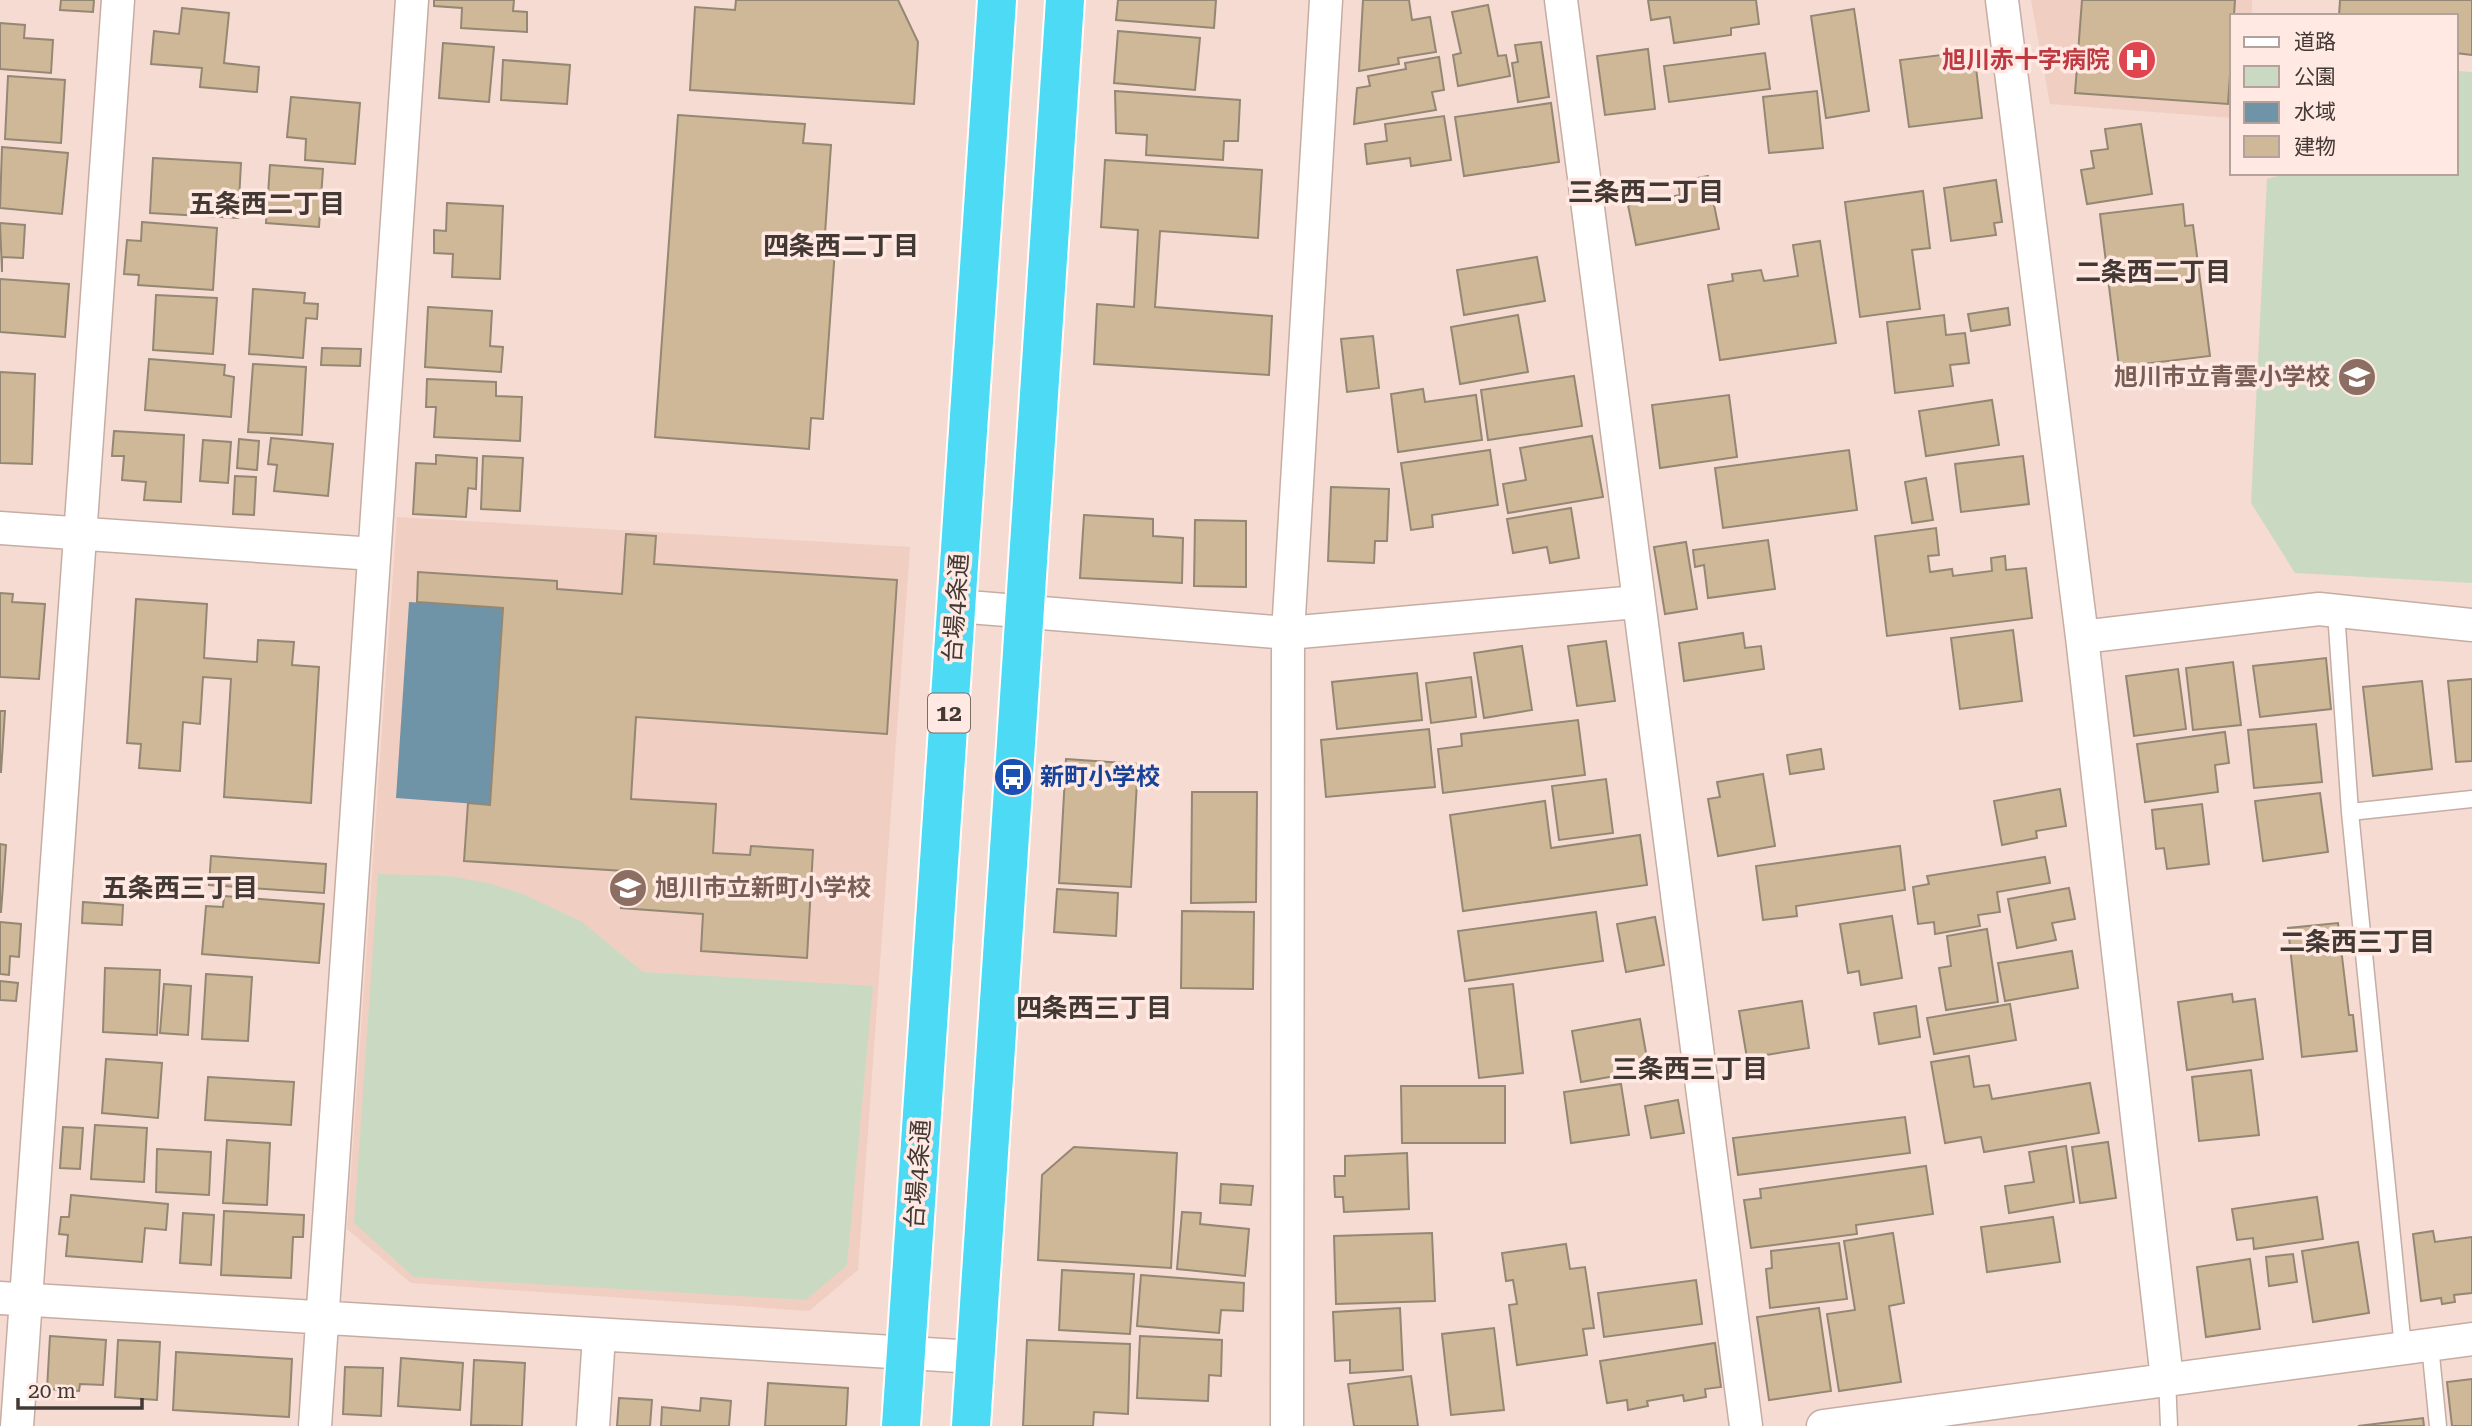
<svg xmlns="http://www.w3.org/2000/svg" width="2472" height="1426" font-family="'Roboto Serif','Noto Sans JP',serif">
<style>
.built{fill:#f0cec2}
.green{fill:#cadac2}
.water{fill:#6f94a8}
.building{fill:#ceb897;stroke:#948773;stroke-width:2}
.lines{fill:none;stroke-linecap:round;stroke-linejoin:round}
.lane-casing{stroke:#c6ada4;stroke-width:19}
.street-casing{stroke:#c6ada4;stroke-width:35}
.highway-casing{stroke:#fff;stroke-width:42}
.lane{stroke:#fff;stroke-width:16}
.street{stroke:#fff;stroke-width:32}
.highway{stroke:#4ddaf4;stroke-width:38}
.labels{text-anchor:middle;stroke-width:7;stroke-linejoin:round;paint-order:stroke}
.shield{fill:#ffe9e2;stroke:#7b6d68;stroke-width:2}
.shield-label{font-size:23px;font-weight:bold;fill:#423834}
.health-label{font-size:24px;font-weight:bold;fill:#be3a42;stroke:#ffe9e2;text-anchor:end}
.education-label{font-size:24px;font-weight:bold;fill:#785e54;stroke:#ffe9e2;text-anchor:end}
.street-label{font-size:24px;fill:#423834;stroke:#ffe9e2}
.transit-label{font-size:24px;font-weight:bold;fill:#164399;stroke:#ffe9e2;text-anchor:start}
.neighbourhood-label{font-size:26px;font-weight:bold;fill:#423834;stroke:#ffe9e2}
</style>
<rect width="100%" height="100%" fill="#f5dbd1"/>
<!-- built -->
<path class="built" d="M2031,0H2252V16H2232V118L2050,104Z
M397,517L910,547L858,1270L809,1311L411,1283L347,1229Z"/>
<!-- green -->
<path class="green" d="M2456,71L2472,72V583L2295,573L2251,503L2267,179L2288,173H2456Z
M378,874L449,876L488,883L523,894L582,922L643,972L873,986L847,1265L806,1300L414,1277L354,1223Z"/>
<!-- water -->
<path class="water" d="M409,602L503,608L490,805L396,798Z"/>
<!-- building -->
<path class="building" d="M61,0H94L93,12L60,10Z
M434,0H514L513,11L527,12V32L461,28L462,8L434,6Z
M736,0H898L918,42L914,104L690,90L695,7L735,10Z
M1118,0H1216L1214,28L1116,20Z
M1363,0H1409L1412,20L1430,17L1436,52L1398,58L1399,64L1359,71Z
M1648,0H1756L1759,24L1731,28V35L1674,43L1670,17L1651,20Z
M2082,0H2235L2228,104L2075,93Z
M2340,0H2472V55L2456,53V16H2339Z
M1488,5L1498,56L1506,55L1510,76L1458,86L1453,55L1461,53L1452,12Z
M182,8L229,13L224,63L259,67L257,92L200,87L202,68L151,64L154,31L179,34Z
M1854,9L1869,111L1826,118L1811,16Z
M0,23L25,25L24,38L53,40L51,73L0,69Z
M1118,31L1200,38L1195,90L1114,83Z
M1541,42L1549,97L1518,102L1512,63L1518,62L1515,45Z
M443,43L494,47L489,102L439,98Z
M1648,49L1655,109L1605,115L1597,56Z
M1974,51L1982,118L1909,127L1900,60Z
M1765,53L1770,89L1669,102L1664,66Z
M1439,57L1444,90L1432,92L1436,110L1354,124L1357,88L1370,86L1368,76L1406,69L1405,63Z
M503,60L570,65L567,104L501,100Z
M8,76L65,80L61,143L5,139Z
M1115,91L1240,100L1238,141H1224L1223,160L1146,155L1147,135L1116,133Z
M1817,91L1823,148L1769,153L1763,97Z
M291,97L360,103L355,164L305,160L306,139L287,137Z
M1551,103L1559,162L1464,176L1455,117Z
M678,115L805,124L803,143L831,145L825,234L836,235L823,419L811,418L809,449L655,437Z
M1444,116L1451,160L1411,166L1410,158L1367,164L1365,144L1387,141L1385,124Z
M2141,124L2152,194L2087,204L2081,170L2094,168L2091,151L2108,149L2105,129Z
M2,147L68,153L62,214L0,208Z
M153,158L241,163L238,218L150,213Z
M1105,160L1262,170L1258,238L1160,231L1155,307L1272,316L1269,375L1094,364L1097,304L1134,307L1138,230L1101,227Z
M270,165L323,169L319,227L266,223Z
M1708,176L1719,229L1636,245L1628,205L1680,195L1678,182Z
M1996,180L2002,222L1994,223L1996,235L1951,241L1944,188Z
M1923,191L1930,248L1912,250L1920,309L1860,317L1845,202Z
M447,203L503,206L500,279L452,277L453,254L434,253V230L446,231Z
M2183,204L2185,226L2193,225L2210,356L2119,367L2100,214Z
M142,222L217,228L213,290L138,285L139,275L124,274L127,240L141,241Z
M0,223L25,225L23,258L2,257V272Z
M1820,241L1836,343L1720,360L1708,285L1733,281L1732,274L1761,270L1764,281L1798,276L1793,245Z
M1537,257L1545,301L1464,315L1457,270Z
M0,279L69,284L65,337L0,332Z
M253,289L305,293L304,303L318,304L317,319L306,318L303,358L249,354Z
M156,295L217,298L213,354L153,350Z
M428,307L492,311L490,346L503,347L501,372L425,367Z
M2008,308L2010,325L1971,331L1968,314Z
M1518,315L1528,372L1460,384L1451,327Z
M1944,315L1946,335L1965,333L1969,363L1950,365L1953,386L1895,393L1887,322Z
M1373,336L1379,388L1347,392L1341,339Z
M322,348L361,349L360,366L321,365Z
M149,359L225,365L224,375L234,377L231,417L145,410Z
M253,364L306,367L302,435L248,432Z
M0,372L35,374L32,464L0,463Z
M1574,376L1582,426L1488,440L1481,390Z
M427,379L496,382V396L522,397L520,441L434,437L436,407H426Z
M1423,389L1425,402L1476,395L1482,440L1398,452L1391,394Z
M1729,395L1737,457L1660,468L1652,405Z
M1992,400L1999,445L1926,456L1919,411Z
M114,431L184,435L181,502L144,500L146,482L122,480L124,456H112Z
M1592,436L1603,497L1508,513L1503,484L1526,480L1520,448Z
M271,438L333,444L328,496L274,491L277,465L268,464Z
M239,439L259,441L257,470L237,468Z
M203,440L231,442L228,483L200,481Z
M1490,450L1498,505L1432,515L1433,527L1411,530L1401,463Z
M1849,450L1857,510L1723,528L1715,468Z
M436,455L477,458L476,489L468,488L466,517L413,514L416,463L436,464Z
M483,456L523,458L520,511L481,509Z
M2023,456L2029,504L1961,512L1955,464Z
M235,476L256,477L254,515L233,514Z
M1926,478L1933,520L1912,523L1905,482Z
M1331,487L1389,489L1387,541H1375L1374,563L1328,561Z
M1571,508L1579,558L1550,563L1547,547L1513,553L1507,519Z
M1084,515L1153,519V536L1183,538L1182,583L1080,578Z
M1195,520L1246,521V587L1194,586Z
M1936,528L1939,555L1928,556L1930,572L1952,569L1953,576L1992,571L1991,558L2005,556L2006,570L2026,568L2032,618L1887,636L1875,536Z
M626,534L656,536L654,564L897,580L887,734L636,717L631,799L716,804L713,853L750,855L751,846L813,850L807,958L701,951L703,914L621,908L624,871L464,861L468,803L490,805L503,608L417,602L418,572L557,581V589L622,594Z
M1768,540L1775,589L1708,598L1704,565L1695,567L1693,550Z
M1686,542L1697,609L1665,614L1654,547Z
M0,593L13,594L12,602L45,604L39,679L0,677Z
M136,599L207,604L204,658L257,662L258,640L294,642L292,665L319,667L311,803L224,797L231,679L203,677L200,724L183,722L180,771L139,768L141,744L127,743Z
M2013,630L2022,701L1960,709L1951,638Z
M1743,633L1745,648L1761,646L1764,669L1684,681L1679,643Z
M1606,641L1615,701L1577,706L1568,646Z
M1522,646L1532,710L1484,718L1474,653Z
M2326,658L2331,709L2260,717L2253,666Z
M2233,662L2241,725L2193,730L2186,668Z
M2178,669L2186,729L2134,736L2126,676Z
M1417,673L1422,720L1337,729L1332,682Z
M1471,677L1476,717L1431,723L1426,683Z
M2472,679V761L2456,762L2448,681Z
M2422,681L2432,769L2373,776L2363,687Z
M0,711H5L1,772H0Z
M1578,720L1585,775L1443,793L1438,749L1462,746L1461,734Z
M2316,724L2322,782L2254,788L2248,730Z
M1429,729L1435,787L1326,797L1321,740Z
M2225,732L2229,763L2215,765L2218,792L2145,802L2137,744Z
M1821,749L1824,769L1790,774L1787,755Z
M1066,759L1138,764L1131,887L1059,883Z
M1763,774L1775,846L1718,856L1708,799L1720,797L1717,782Z
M1606,779L1613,833L1559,840L1552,786Z
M2060,789L2066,826L2036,831L2037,838L2002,845L1994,801Z
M1192,792H1257L1256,902L1191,903Z
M2320,793L2328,852L2263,861L2255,801Z
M1545,801L1551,848L1640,835L1647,885L1463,911L1450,815Z
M2202,804L2209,864L2167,869L2164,848L2156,849L2152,810Z
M0,844L6,845L1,912H0Z
M1900,846L1905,890L1796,906L1797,916L1763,920L1756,866Z
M211,856L326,864L324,893L209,885Z
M2045,857L2050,883L1997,892L2000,912L1978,915L1980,926L1935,934L1934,922L1918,924L1913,887L1929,884L1927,876Z
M2069,888L2075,919L2052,923L2056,940L2017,948L2008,899Z
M1057,889L1118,893L1116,936L1054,932Z
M224,896L324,904L319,963L202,954L206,906L223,907Z
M83,902L123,905L122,925L82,923Z
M1182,911L1254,912L1253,989L1181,988Z
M1596,912L1603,961L1465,981L1458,931Z
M1892,916L1902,978L1861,985L1859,971L1848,973L1840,924Z
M1655,917L1664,965L1626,972L1617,924Z
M0,922L21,924L19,957L10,956L9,975L0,974Z
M2338,923L2349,1015H2353L2357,1051L2302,1057L2288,928Z
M1987,929L1998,1002L1946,1010L1939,968L1951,966L1947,936Z
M2072,951L2078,988L2005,1001L1998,963Z
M105,968L160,970L157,1035L103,1032Z
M206,974L252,977L248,1041L202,1039Z
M0,981L18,983L16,1001L0,1000Z
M164,984L191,986L188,1035L160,1033Z
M1513,984L1523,1073L1479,1078L1469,989Z
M2232,994L2233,1002L2255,999L2263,1059L2187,1070L2178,1002Z
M1802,1001L1809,1048L1747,1058L1739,1011Z
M2010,1004L2016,1040L1934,1054L1927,1018Z
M1916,1006L1920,1037L1879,1044L1874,1013Z
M1640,1019L1649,1070L1581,1082L1572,1031Z
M1969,1056L1974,1087L1989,1085L1992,1099L2090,1083L2099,1133L1984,1152L1981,1137L1945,1143L1931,1062Z
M106,1059L162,1063L158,1118L102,1113Z
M2251,1070L2259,1135L2199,1141L2192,1077Z
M208,1077L294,1082L291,1125L205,1120Z
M1621,1084L1629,1135L1571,1143L1564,1092Z
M1401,1086H1505V1143H1402Z
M1678,1100L1684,1133L1651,1138L1645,1106Z
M1905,1117L1910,1153L1738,1175L1733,1138Z
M95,1125L147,1128L144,1182L91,1179Z
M63,1127L83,1128L80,1169L60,1168Z
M227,1140L270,1143L267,1205L223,1203Z
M2108,1142L2116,1198L2080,1203L2072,1147Z
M2066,1146L2074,1202L2009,1213L2005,1186L2034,1182L2029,1152Z
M1074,1147L1177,1153L1171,1268L1038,1260L1042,1175Z
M157,1149L211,1152L209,1195L156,1192Z
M1407,1153L1409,1209L1344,1212L1343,1197H1335L1334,1176H1345V1156Z
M1926,1166L1933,1214L1856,1225L1857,1234L1751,1248L1744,1200L1761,1198L1760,1189Z
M1221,1184L1253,1186L1251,1205L1220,1203Z
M71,1195L168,1204L166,1230L145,1228L142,1262L66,1256L68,1235L59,1234L61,1217H69Z
M2317,1197L2323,1239L2254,1249L2253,1238L2237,1240L2232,1209Z
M224,1211L304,1215L303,1237H293L291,1278L221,1275Z
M1182,1212L1201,1213L1200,1224L1249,1229L1245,1276L1177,1269Z
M183,1213L214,1215L211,1265L180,1263Z
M2053,1217L2060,1262L1987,1272L1981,1227Z
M2433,1231L2435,1242L2472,1237V1293L2454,1295L2455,1302L2442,1304L2441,1298L2421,1301L2413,1234Z
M1432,1233L1435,1301L1336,1304L1334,1236Z
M1893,1233L1904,1303L1889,1306L1901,1382L1839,1391L1827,1314L1855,1310L1844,1241Z
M2358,1242L2369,1313L2313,1322L2302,1251Z
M1839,1243L1847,1299L1770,1308L1766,1269L1772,1268L1771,1251Z
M1566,1244L1570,1269L1585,1267L1594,1328L1583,1329L1587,1355L1517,1365L1509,1305L1517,1304L1513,1280L1506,1281L1502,1253Z
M2293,1254L2297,1282L2269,1286L2266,1257Z
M2250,1259L2260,1329L2206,1337L2197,1267Z
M1062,1270L1134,1274L1130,1334L1059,1330Z
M1141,1275L1244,1283L1243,1311L1221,1310L1219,1333L1137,1326Z
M1696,1280L1702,1324L1604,1337L1598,1293Z
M1400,1308L1403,1370L1350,1373V1360L1335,1361L1333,1312Z
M1819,1308L1831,1391L1769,1400L1757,1317Z
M1494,1328L1504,1410L1451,1415L1442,1334Z
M50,1336L106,1340L103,1385L80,1384L79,1391L47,1389Z
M1140,1336L1222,1340L1221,1376L1209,1375L1208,1401L1137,1398Z
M118,1340L160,1342L157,1400L115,1397Z
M1027,1340L1130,1344L1128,1414L1094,1412L1093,1426H1023Z
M1715,1343L1721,1387L1705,1389L1706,1397L1684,1401L1683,1395L1647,1401L1648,1406L1628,1410L1627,1400L1607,1403L1600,1361Z
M176,1352L292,1359L289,1417L173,1410Z
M401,1358L463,1363L460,1410L398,1406Z
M474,1360L525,1363L522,1426L471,1425Z
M345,1367L383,1368L381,1416L343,1414Z
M1411,1376L1418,1426H1354L1348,1384Z
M2472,1379V1426H2452L2447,1382Z
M768,1383L848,1388L846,1426H765Z
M619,1398L652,1400L650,1426H617Z
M701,1398L731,1401L729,1426H661L662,1407L700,1411Z
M2423,1418L2424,1426H2358Z"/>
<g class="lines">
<defs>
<path id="lane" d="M2336,612L2350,812
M2430,1345L2438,1426
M2403,1348L2350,812L2472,799
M2167,1379L2169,1426"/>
<path id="street" d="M1561,0L1746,1426
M2002,0L2082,637L2167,1379
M0,528L374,554
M956,606L1288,633L1637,602
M2082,637L2319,609L2472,625
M0,1298L975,1357
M17,1426L118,0
M315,1426L412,0
M593,1426L599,1336
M1287,1426L1288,633L1326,0
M1823,1426L2472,1339"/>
<path id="highway" d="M901,1426L997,0
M971,1426L1065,0"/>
</defs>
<!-- lane casing -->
<use href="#lane" class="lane-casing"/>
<!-- street casing -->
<use href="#street" class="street-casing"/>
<!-- highway casing -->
<use href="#highway" class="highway-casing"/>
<!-- lane -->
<use href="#lane" class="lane"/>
<!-- street -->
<use href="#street" class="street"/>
<!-- highway -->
<use href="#highway" class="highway"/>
</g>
<!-- icons -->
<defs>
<symbol id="hospital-disc" viewBox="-11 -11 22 22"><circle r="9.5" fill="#e0444e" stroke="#ffe9e2"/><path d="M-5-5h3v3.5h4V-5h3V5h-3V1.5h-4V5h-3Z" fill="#fff"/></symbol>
<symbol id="school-disc" viewBox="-11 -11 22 22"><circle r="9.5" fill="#8d6e63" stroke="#ffe9e2"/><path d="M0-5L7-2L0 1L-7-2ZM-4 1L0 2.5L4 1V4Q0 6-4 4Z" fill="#fff"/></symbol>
<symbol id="bus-disc" viewBox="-11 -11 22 22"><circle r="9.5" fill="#1a4fb4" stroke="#ffe9e2"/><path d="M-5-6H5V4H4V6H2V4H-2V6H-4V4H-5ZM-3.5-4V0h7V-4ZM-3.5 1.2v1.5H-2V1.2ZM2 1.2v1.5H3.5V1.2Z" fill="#fff"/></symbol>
</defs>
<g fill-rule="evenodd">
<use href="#hospital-disc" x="2115" y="38" width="44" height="44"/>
<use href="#school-disc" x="2335" y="355" width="44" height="44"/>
<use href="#bus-disc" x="991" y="755" width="44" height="44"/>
<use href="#school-disc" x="606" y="866" width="44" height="44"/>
</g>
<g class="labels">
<!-- shield labels -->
<rect class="shield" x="928" y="693.5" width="42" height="39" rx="5"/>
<g class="shield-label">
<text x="949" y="721">12</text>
</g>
<!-- health labels -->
<g class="health-label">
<text x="2110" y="68">旭川赤十字病院</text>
</g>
<!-- education labels -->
<g class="education-label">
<text x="2330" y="385">旭川市立青雲小学校</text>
<text x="655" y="896" text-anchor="start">旭川市立新町小学校</text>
</g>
<!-- street labels -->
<g class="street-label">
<text transform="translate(956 608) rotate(-86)" y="8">台場4条通</text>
<text transform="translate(918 1174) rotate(-86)" y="8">台場4条通</text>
</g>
<!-- transit labels -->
<g class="transit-label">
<text x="1040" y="785">新町小学校</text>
</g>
<!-- neighbourhood labels -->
<g class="neighbourhood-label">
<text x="1646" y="201">三条西二丁目</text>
<text x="267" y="213">五条西二丁目</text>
<text x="841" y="255">四条西二丁目</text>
<text x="2153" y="281">二条西二丁目</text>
<text x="180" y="897">五条西三丁目</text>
<text x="2357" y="951">二条西三丁目</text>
<text x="1094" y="1017">四条西三丁目</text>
<text x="1690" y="1078">三条西三丁目</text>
</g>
</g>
<!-- legend -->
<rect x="2230" y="14" width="228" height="161" fill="#ffe9e2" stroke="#b3a29c" stroke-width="2"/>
<rect x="2244" y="37" width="35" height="10" fill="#ffffff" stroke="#b3a29c" stroke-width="2"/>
<text x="2294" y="49" font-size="21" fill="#423834">道路</text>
<rect x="2244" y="66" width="35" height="21" fill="#cadac2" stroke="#b3a29c" stroke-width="2"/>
<text x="2294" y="84" font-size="21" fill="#423834">公園</text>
<rect x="2244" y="102" width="35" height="21" fill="#6f94a8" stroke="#b3a29c" stroke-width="2"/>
<text x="2294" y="119" font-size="21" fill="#423834">水域</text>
<rect x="2244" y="136" width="35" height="21" fill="#ceb897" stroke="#b3a29c" stroke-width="2"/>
<text x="2294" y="154" font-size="21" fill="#423834">建物</text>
<!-- scale -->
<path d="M18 1398v10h124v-10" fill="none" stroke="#423834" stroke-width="3.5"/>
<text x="28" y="1398" font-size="21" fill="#423834" stroke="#ffe9e2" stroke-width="5" paint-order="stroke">20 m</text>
</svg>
